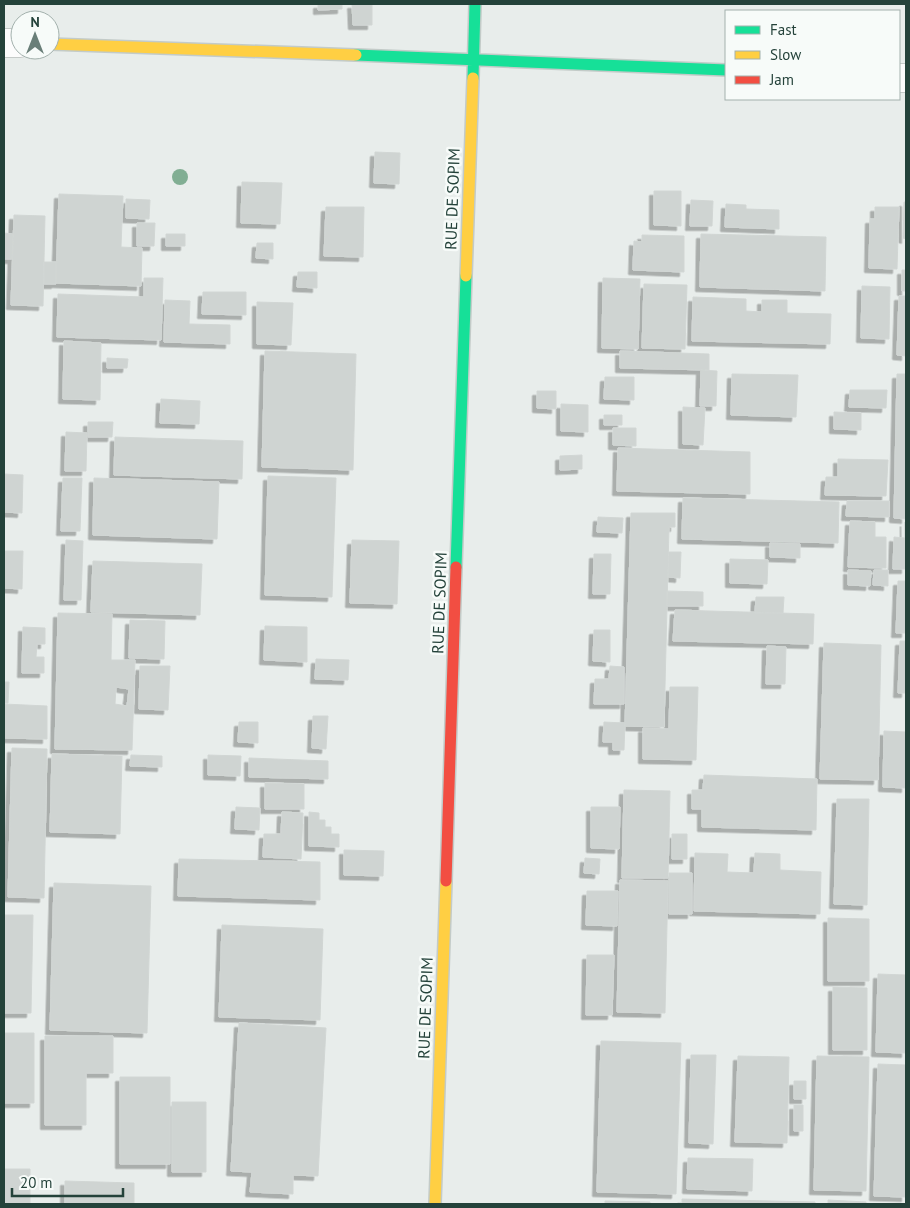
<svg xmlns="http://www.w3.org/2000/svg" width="910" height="1208" font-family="'PT Sans',sans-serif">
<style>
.building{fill:#cfd4d2;stroke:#d1d6d4;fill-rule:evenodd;filter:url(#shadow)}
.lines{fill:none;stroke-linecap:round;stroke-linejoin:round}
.street-casing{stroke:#c5cac8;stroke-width:30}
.fast-casing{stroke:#c3cbc8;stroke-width:14}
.slow-casing{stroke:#c3cbc8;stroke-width:14}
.jam-casing{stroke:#c3cbc8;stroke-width:14}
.street{stroke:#fcfcfc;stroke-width:28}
.fast{stroke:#16e098;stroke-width:11}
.slow{stroke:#ffcf43;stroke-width:11}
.jam{stroke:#f24e42;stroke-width:11}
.tree{fill:#81ae93}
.labels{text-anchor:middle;stroke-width:5;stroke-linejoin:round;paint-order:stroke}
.street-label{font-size:16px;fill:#24423a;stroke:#f7fbf9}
</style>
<defs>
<filter id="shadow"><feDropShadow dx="-4.5" dy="4.5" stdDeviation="0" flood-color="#0004"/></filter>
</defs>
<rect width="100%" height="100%" fill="#e8edeb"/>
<!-- building -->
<path class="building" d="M318,4H342V9L318,10Z
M352,4H372V25H353Z
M375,152L400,153L399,184L374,183Z
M242,182L282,183L280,224L241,223Z
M654,191H681V226L654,225Z
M59,194L123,196L121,247L142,248L141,286L56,283Z
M126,199L150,200L149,219L126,218Z
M691,200L713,201L712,226H690Z
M904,202H906V239L903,238Z
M726,204L746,205V209L779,210V229L725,227Z
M326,207H364L363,257L324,256Z
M875,207H899L897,269L869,268L870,219H875Z
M14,215L45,216L43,306L11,305Z
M137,223H155L154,246H137Z
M4,233L13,234L12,259H4Z
M166,234H185V246H166Z
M701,234L826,237L825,291L700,287Z
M642,235L684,236V272L633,270L634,241L642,242Z
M257,243H273V259L256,258Z
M44,262H56V284H44Z
M902,270H906V291H902Z
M298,272H317V288L297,287Z
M144,278H163L161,340L57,337L58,294L144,297Z
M603,278L640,279L638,349L602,348Z
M644,284L687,285L685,349L642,348Z
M862,286L890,287L889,339L861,338Z
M203,292H246V315L202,314Z
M899,296H906V356L897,355Z
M693,297L746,299V311L762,312V300H787V313L831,314L830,344L692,341Z
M165,300L190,301L189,324L230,325V344L164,342Z
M257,302L293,303L291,345L257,344Z
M64,341L101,343L100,400L63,399Z
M265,351L356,354L353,470L262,467Z
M620,351L709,354V370L620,368Z
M107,358L128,359L127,368H107Z
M701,370L717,371L716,406H700Z
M732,374L798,375L796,417L731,415Z
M897,374H906V519L894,518Z
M605,377H634V400L604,399Z
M850,390H887L886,408L849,407Z
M537,391H556V409L537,408Z
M161,399L200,401L199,424L160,423Z
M561,404L588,405V432L561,431Z
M683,407L705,408L703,445L683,444Z
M834,412L861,413V430L834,429Z
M604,415H622V425H604Z
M88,422H113L112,437H88Z
M613,428H636V446L613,445Z
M66,432L87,433L86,471H65Z
M115,437L243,441L242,479L114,475Z
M618,448L750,452V494L617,491Z
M582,455V469L560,470V456Z
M838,459L888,460L886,496L825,495L826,477H838Z
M4,474L23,475L22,513L4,512Z
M268,476L336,478L332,597L265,595Z
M63,478H82L80,531H61Z
M94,478L219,482L217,539L93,535Z
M683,498L839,502L838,543L682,539Z
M847,501H889V517L846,516Z
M631,513H675V527H669L664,727L625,726Z
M598,517L623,518L622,533L597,532Z
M850,521L875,522V537H886V568L848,567Z
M905,522L906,569H893L894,537L905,538Z
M66,540L83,541L81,600H64Z
M352,540L399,541L397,604L350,603Z
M770,543L800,544V558L770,557Z
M4,551H23L22,589L4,588Z
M669,552H681L680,578L668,577Z
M594,554H611L610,594H593Z
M730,559L768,560L767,584L730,583Z
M93,561L202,564L200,615L91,612Z
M848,570L871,571L870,586L848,585Z
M874,570H888V586L873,585Z
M898,581H906V633H896Z
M667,591L703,592V606H667Z
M756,597H784L783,613H755Z
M675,610L814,614L813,644L673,641Z
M58,613L112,614L111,660H135L132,750L55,749ZM116,687L129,689L127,706L115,704Z
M130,620L165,621L164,659L129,658Z
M265,626L307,627V662L264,660Z
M23,627L45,628V644H37L36,657H44V673H22Z
M594,630H610V662L593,661Z
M900,641H906V693H898Z
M824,643L881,645L878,780L820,779Z
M767,646L786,647L785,684H766Z
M316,659L349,660L348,680L315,679Z
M140,666H170L168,710L139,709Z
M610,666L624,667V704H594L595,679H609Z
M4,682H9L8,703H4Z
M670,687H698L696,760L643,759V728L669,729Z
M4,704L47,706V739L4,738Z
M313,716H328L326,749L312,748Z
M239,722H258V743L238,742Z
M604,722L625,723L624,750H613V742H603Z
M884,731L906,732V788L883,787Z
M12,748L47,749L44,898L8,897Z
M52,754L122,756L120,834L50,832Z
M131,755L162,756V767L130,766Z
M208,755L241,756L240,776L208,775Z
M249,758L328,761V779L249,777Z
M704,775L817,779L816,830L702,827V809H692V790H703Z
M265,783L304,784V809H265Z
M624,790L670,791L668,878H622Z
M837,799H869L867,905L834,904Z
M236,807L260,808L259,830L235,829Z
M591,807H620L619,849L591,848Z
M282,812L303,813L301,859L263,857L264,834H281Z
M309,812L319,813V820H325V827H331V834H339V847L309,846Z
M672,834H687V859H672Z
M344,850L384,851L383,876L344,875Z
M695,853L728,854L727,872L754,873L755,853L780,854V870L821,872L820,914L694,911Z
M585,858L600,859L599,874L584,873Z
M179,859L320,862V900L178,896Z
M669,873H692V914H669Z
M620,880L668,881L665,1013L617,1012Z
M54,883L151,886L147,1033L50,1030Z
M587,891H618L617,926L586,925Z
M4,915H33L31,1013H4Z
M828,918L869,919V981H828Z
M222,925L323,929L320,1020L219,1017Z
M587,955H614L612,1015H586Z
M878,974L906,975V1053L876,1052Z
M833,987L867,988V1050H833Z
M239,1023L326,1028L318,1176L293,1175V1194L250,1192L252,1172L231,1171Z
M4,1033H34V1103H4Z
M45,1036H113V1073H86V1125H45Z
M601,1041L681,1043L676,1194L597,1192Z
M691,1055H716L713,1144L689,1143Z
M738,1056L789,1057L787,1143L735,1142Z
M817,1056L869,1057L866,1191L814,1190Z
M878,1064L906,1065V1197L874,1196Z
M120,1077H170V1164H120Z
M794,1081H806V1099H794Z
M172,1102H206V1172H172Z
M794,1105H803V1131H794Z
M688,1158L753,1159L752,1191L687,1189Z
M4,1169H30V1204H4Z
M65,1181L134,1183V1204L65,1203Z
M682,1199L815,1202V1204H682Z
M828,1200L866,1202V1204H828Z
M605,1201L650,1202V1204H605Z"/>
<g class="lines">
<defs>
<path id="street" d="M4,43H20
M899,78H906"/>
<path id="fast" d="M356,55L726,70
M473,78L475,4
M456,567L466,276"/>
<path id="slow" d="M50,44L356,55
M466,276L473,78
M435,1204L446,881"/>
<path id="jam" d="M446,881L456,567"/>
</defs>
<!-- street casing -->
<use href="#street" class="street-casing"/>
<!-- fast casing -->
<use href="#fast" class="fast-casing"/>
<!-- slow casing -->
<use href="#slow" class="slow-casing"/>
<!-- jam casing -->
<use href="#jam" class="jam-casing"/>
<!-- street -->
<use href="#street" class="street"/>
<!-- fast -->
<use href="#fast" class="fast"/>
<!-- slow -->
<use href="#slow" class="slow"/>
<!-- jam -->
<use href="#jam" class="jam"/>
</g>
<!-- trees -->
<circle class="tree" cx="180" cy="177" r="8"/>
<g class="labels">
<!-- street labels -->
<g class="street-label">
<text transform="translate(452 199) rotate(-88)" y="6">RUE DE SOPIM</text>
<text transform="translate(439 603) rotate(-88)" y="6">RUE DE SOPIM</text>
<text transform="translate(425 1008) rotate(-88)" y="6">RUE DE SOPIM</text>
</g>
</g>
<!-- border -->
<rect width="910" height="1208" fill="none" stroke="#24423a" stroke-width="10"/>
<!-- legend -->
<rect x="725" y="10" width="175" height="90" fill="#f7fbf9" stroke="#a3b1ad"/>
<rect x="735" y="26" width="25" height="8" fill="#16e098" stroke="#a3b1ad"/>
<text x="770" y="35" font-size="15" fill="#24423a">Fast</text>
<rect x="735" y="51" width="25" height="8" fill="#ffcf43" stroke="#a3b1ad"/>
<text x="770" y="60" font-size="15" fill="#24423a">Slow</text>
<rect x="735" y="76" width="25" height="8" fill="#f24e42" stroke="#a3b1ad"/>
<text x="770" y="85" font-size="15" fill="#24423a">Jam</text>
<!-- north arrow -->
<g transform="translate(35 35)"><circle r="24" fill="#f7fbf9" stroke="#a3b1ad"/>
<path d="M0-4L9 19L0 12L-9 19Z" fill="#697e78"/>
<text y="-8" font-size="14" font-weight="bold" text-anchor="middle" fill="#24423a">N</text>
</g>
<!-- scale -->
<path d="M12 1188v8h111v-8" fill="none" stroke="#24423a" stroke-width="2.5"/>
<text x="20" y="1188" font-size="15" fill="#24423a" stroke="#f7fbf9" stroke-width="4" paint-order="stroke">20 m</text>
</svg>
